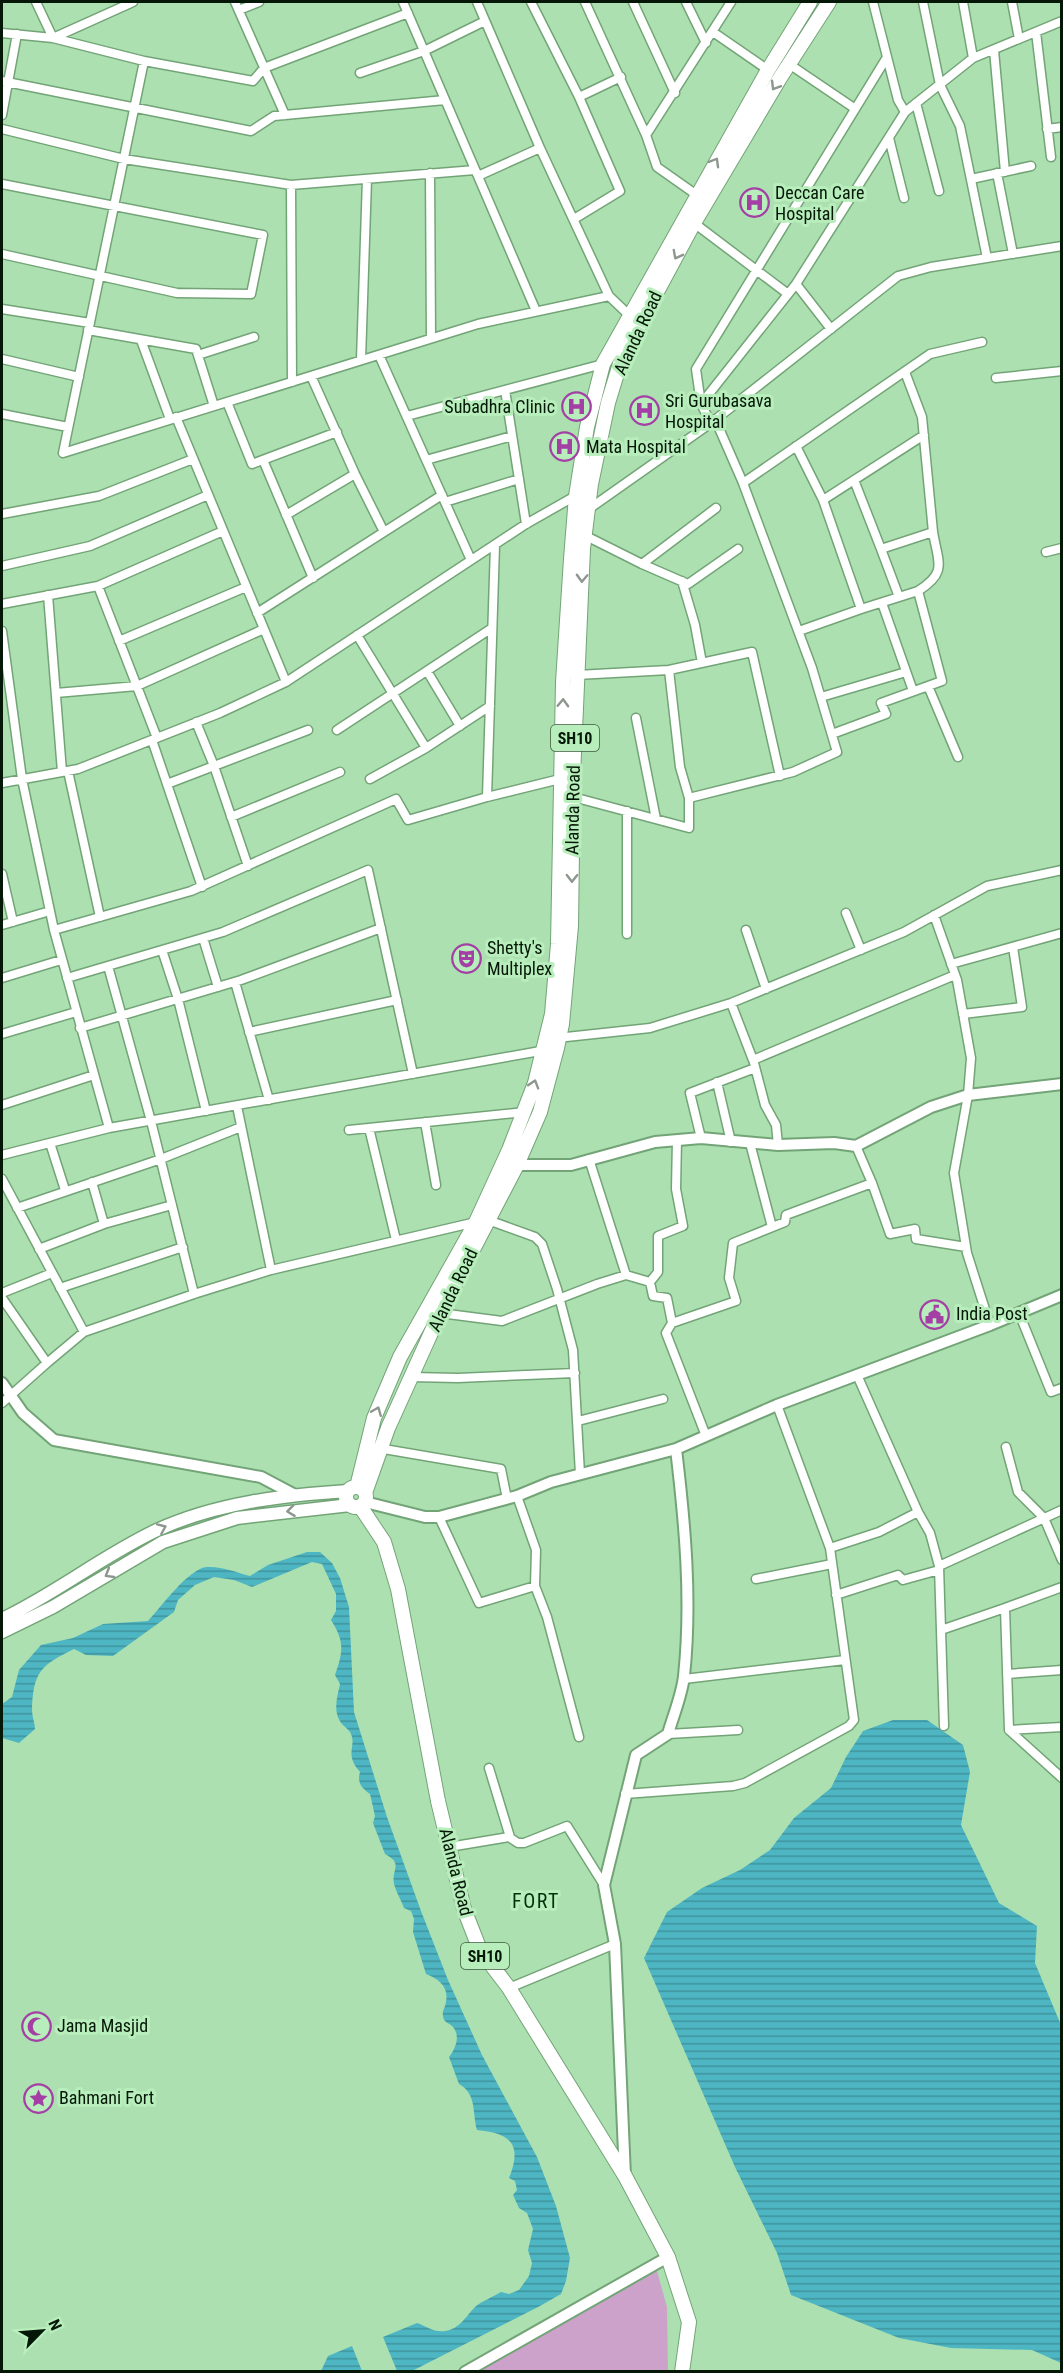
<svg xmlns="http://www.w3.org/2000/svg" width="1063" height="2373" font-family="'Roboto Condensed',sans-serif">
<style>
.green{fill:#cca2cb}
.water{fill:url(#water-rules)}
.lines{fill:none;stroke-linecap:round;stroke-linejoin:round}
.minor-casing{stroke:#73a477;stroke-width:11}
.tertiary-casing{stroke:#73a477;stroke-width:14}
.secondary-casing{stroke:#73a477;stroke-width:15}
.primary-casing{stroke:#73a477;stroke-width:16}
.minor{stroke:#fff;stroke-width:8}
.tertiary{stroke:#fff;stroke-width:10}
.secondary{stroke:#fff;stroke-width:12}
.primary{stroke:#fff;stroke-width:14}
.oneway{stroke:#8e978f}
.labels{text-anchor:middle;stroke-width:6;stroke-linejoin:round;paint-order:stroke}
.shield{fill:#b8edbc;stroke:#3b583d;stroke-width:1.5}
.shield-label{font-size:16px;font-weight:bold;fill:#051807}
.poi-label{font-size:18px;fill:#051807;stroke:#b8edbc;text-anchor:start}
.street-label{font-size:18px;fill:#051807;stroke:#b8edbc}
.neighbourhood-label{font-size:20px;letter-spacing:1.5px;fill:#00330c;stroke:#b8edbc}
</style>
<defs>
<pattern id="water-rules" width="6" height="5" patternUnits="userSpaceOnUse" patternTransform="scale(1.5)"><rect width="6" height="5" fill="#4eb6c3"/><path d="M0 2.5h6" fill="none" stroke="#3f939c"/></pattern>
</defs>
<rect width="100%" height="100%" fill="#ace0b0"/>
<!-- green -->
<path class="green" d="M657,2271L667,2307L668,2371H479Z"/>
<!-- water -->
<path class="water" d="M307,1552H320L332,1563L340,1578L349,1607L354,1712L387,1817L421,1911L448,1980L482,2055L537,2157L556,2206L570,2258L566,2281L561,2294L540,2306L412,2371H397L383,2337L417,2323C426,2326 435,2333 445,2331C460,2329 466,2316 475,2307C482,2301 493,2297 501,2292L509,2294L519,2290L529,2276L532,2263L528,2250L533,2229L527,2213L519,2208L513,2195L517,2190L515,2181L509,2178C523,2144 510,2133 477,2130C472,2112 477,2094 459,2084L449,2057C456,2048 461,2035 452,2026C448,2022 444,2023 443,2016C442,2011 445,2008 446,2002C449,1987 439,1979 426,1974L413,1932L414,1919L411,1911L404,1908C401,1900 396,1892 394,1884C391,1869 404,1864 385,1854L373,1823L375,1816L370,1794C361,1788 357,1782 360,1772C343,1753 358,1746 350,1732C348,1729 345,1727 343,1725C332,1713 337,1698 340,1684L335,1675C343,1652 345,1642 331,1620L336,1611V1594L322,1564L312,1562L252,1587L234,1580L214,1577L195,1585L178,1600L174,1612L113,1656L86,1655L74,1649C41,1665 33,1672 32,1710C32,1717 35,1723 35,1729L19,1743L2,1738V1704L12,1697L19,1670L41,1645L73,1638L103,1624L148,1621C161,1607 189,1568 207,1567C221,1566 236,1572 250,1576L268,1565Z
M893,1720H927L963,1745L970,1772L961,1825L999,1903L1037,1926L1035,1963L1061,2025V2363L1032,2350L951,2348L899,2338L791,2295L777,2253L735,2167L644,1958L667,1912L702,1888L740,1870L770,1850L794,1818L831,1788L846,1757L863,1731Z
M352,2346L362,2371H321L328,2356Z"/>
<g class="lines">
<defs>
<path id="minor" d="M36,2L53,38
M133,2L53,38L144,61L253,81L264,68L408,13
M235,2L285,115
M403,2L536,311
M477,2L540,148L609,296L631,317
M531,2L579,97L620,191L574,219
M585,2L646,135
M633,2L675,93
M686,2L706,43
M873,2L898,100L905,112
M923,2L940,85L960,126L987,258
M963,2L973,58
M1012,2L1019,39
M239,10L259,2
M713,32L768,70
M1036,32L1051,157
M2,33L53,38
M994,50L1005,172
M144,61L63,453L478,324L609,296
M789,64L854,108
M360,73L424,51L485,21
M2,81L251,131L274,116L445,100
M579,97L621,77
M916,103L939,191
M2,115L17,34
M2,129L124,159L291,185L475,170
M1047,129L1062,127
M889,138L904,198
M430,173L431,338
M997,173L1013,254
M478,176L540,148
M971,179L1031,166
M2,184L263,235L251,294L177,293L2,254
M291,185L292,382
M701,198L657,167L646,135L731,2
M694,223L788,294
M796,284L831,329
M2,309L90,323
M88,330L196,349L214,406
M141,340L170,419
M198,355L254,337
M379,355L471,560
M2,359L79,377
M361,360L367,179
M311,376L355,474L384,532
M996,378L1062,371
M505,390L526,524
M227,402L252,464L337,432
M701,404L696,369L887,57
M2,414L68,427
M407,416L603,364
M176,417L286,682
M715,419L743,483L930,354L982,342
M711,423L898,276L931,267L1062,246
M796,446L823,500
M263,460L313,578
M426,460L512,436
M854,480L881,549
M445,502L519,479
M586,511L711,423L701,404L796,284L905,112L973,58L1062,21
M2,514L99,496L193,459
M286,515L355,474
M584,535L642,564L688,584L738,549
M495,545L487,797L560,779
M1046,552L1062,548
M642,564L716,508
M2,566L90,546L208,495
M682,581L695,625L702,663
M98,586L157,738
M918,591C948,572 938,563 933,532
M48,595L62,772
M899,597L861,609L823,500L924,435
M882,603L913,691
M2,604L98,586L223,531
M257,613L442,495
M2,631L22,779L54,930L109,1128L2,1155
M799,631L861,609
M357,635L426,748L490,706
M119,641L246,587
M669,670L680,767L689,798
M427,671L460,726
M577,675L669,670L752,652L780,776
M928,686L958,757
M56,693L137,686L264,629
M821,697L906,672
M636,718L656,819
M196,722L214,766L248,866
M337,730L492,628
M832,734L886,714L881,703L942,681L918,591L899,597L881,549L933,532L922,417L905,372
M152,740L202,887
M68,771L100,917
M370,779L426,748
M2,783L78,769L220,713L286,682L526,524L577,495
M167,784L308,730
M573,797L689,828V798L793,772L837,752L812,668L743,483
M627,811V934
M231,817L340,772
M2,874L13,922
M846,913L861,950
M934,915L957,980L971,1058L968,1095L954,1173L967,1253L990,1325
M2,925L50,911
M54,930L191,891L396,799L408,820L487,797
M746,930L766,989
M203,938L218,987
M162,950L178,999L206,1111
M951,964L1062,933
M108,966L151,1121L194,1294
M2,978L61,960
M67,978L223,932L368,870L413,1074
M235,982L269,1100
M731,1003L753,1060L955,975
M963,1014L1022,1007L1013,947
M80,1028L241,980L381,928
M249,1032L397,1000
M2,1034L76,1012
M557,1038L650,1028L731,1003L904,932L987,886L1062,870
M754,1063L765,1105L776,1125L778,1145
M717,1082L731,1142
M2,1105L94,1075
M237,1106L271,1270
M425,1122L436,1185
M109,1128L546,1050
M369,1128L396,1240
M349,1130L525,1112
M701,1138L690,1093L755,1068
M50,1143L65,1190
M750,1143L772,1227
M589,1159L626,1275
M2,1179L84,1332L194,1294L271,1270L476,1222
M872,1183L890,1234L915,1229L916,1239L966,1247
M17,1208L161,1159L241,1127
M488,1220L535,1237L542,1244L557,1289L573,1350L580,1474
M104,1224L172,1205
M39,1249L104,1224L92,1182
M650,1282L653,1296L667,1298L672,1323L736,1301L729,1278L733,1243L785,1222L786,1215L872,1183L856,1146
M60,1288L183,1247
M2,1293L52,1273
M2,1298L47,1363L2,1403
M440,1313L502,1321L597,1284L626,1275L650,1282L658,1272V1236L683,1226L676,1189L677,1140
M1019,1313L1051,1392L1062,1388
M672,1323L666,1333L706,1436
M47,1363L84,1332
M857,1375L918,1512
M411,1377L458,1378L575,1373
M578,1421L663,1399
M1006,1447L1018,1492L1044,1518L1062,1560
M378,1448L501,1469L507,1499
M517,1496L536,1550L535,1586L547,1617L579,1737
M439,1517L479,1603L535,1586
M830,1548L879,1532L918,1512L930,1533L939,1566
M756,1579L832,1564
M1062,1587L1005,1608L1009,1730L1062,1778
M836,1595L898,1575L903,1580L939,1570
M941,1630L1005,1608
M1007,1674L1062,1670
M684,1679L845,1660
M944,1726L939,1566L1062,1510
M1009,1730L1062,1727
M668,1734L738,1730
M489,1768L510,1837
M625,1794L733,1786L745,1783L849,1726L854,1720L830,1548L777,1405
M449,1847L509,1837L518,1843H524L567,1826L604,1885
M509,1988L615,1944"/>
<path id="tertiary" d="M517,1165H571L655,1142L701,1138L778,1145L834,1143L856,1146L931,1107L968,1095L1062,1084
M2,1383L23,1413L54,1440L261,1477L295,1495
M365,1502L425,1517H439L517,1496L551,1482L676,1449L777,1405L990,1325L1062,1295
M625,2176L615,1944L604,1885L636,1755L668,1734C673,1716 682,1695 684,1676C692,1601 685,1524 676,1449
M465,2372L668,2257"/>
<path id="secondary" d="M2,1619C55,1594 102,1556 157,1530C216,1503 284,1495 348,1491
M2,1632L53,1607L163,1542L237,1518L350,1505"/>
<path id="primary" d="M357,1487L374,1418L400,1357L476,1222L509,1150L535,1083L552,1014L558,944L563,682L571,559L576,496L587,427L603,364L768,70L810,2
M346 1497a10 10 0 1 1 20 0a10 10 0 1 1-20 0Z
M365,1493L388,1428L440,1313L517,1165L540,1112L557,1048L562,1024L571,926L573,776L583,549L591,484L608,403L622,357L694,223L780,78L829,2
M360,1506L384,1542L398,1589L438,1801L464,1909L480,1950L509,1988L625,2176L668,2257L689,2322L682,2372"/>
</defs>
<!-- minor casing -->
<use href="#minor" class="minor-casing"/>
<!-- tertiary casing -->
<use href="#tertiary" class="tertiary-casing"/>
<!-- secondary casing -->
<use href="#secondary" class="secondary-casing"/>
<!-- primary casing -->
<use href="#primary" class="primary-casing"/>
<!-- minor -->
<use href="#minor" class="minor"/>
<!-- tertiary -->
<use href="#tertiary" class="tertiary"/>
<!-- secondary -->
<use href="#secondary" class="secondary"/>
<!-- primary -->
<use href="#primary" class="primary"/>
</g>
<!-- one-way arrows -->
<defs><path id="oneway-chevron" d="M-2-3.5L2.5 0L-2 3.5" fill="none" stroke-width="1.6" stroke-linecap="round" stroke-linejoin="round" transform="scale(1.5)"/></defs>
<g class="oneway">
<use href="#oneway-chevron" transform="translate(775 86) rotate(121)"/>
<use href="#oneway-chevron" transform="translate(715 162) rotate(-60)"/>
<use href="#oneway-chevron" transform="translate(677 255) rotate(118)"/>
<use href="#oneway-chevron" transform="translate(582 578) rotate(92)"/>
<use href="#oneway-chevron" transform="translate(563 703) rotate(-88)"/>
<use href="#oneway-chevron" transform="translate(572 878) rotate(91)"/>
<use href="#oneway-chevron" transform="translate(534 1084) rotate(-73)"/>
<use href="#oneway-chevron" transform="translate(377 1411) rotate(-68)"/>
<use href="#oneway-chevron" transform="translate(291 1511) rotate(173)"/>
<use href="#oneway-chevron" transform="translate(162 1528) rotate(-23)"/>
<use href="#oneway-chevron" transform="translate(109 1574) rotate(149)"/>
</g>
<!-- icons -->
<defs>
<symbol id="hospital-ring" viewBox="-11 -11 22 22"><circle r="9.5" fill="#b8edbc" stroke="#a33fa5" stroke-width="1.5"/><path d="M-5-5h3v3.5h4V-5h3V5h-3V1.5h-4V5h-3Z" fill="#a33fa5"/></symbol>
<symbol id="theatre-ring" viewBox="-11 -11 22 22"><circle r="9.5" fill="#b8edbc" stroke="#a33fa5" stroke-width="1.5"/><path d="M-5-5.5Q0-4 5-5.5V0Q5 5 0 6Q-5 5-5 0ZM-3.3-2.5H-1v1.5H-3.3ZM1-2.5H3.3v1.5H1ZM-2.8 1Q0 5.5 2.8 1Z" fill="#a33fa5"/></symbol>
<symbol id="civic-ring" viewBox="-11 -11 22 22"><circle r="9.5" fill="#b8edbc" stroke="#a33fa5" stroke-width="1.5"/><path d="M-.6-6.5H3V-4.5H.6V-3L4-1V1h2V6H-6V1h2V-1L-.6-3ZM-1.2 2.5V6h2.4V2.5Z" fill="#a33fa5"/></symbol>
<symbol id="mosque-ring" viewBox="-11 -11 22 22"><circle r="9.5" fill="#b8edbc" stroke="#a33fa5" stroke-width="1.5"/><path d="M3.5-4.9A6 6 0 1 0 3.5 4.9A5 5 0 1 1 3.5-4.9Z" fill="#a33fa5"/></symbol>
<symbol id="sight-ring" viewBox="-11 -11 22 22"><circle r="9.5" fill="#b8edbc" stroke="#a33fa5" stroke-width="1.5"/><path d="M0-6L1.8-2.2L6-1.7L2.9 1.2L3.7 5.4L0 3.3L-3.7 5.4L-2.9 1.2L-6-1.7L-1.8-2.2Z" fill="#a33fa5"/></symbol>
</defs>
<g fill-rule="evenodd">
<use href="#hospital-ring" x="738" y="186" width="33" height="33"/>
<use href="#hospital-ring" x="560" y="390" width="33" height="33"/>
<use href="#hospital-ring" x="628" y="394" width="33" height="33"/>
<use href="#hospital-ring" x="548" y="430" width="33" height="33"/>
<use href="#theatre-ring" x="450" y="942" width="33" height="33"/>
<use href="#civic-ring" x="918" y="1298" width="33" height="33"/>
<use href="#mosque-ring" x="20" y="2010" width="33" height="33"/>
<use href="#sight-ring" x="22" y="2082" width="33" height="33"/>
</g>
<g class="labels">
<!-- shield labels -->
<g class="shield">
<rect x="551" y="725" width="48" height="26" rx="4.5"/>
<rect x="461" y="1943" width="48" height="26" rx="4.5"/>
</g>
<g class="shield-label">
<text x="575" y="744">SH10</text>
<text x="485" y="1962">SH10</text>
</g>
<!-- poi labels -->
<g class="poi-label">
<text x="775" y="199">Deccan Care<tspan x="775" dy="21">Hospital</tspan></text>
<text x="665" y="407">Sri Gurubasava<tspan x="665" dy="21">Hospital</tspan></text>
<text x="555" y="413" text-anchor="end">Subadhra Clinic</text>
<text x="586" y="453">Mata Hospital</text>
<text x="487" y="954">Shetty's<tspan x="487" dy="21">Multiplex</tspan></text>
<text x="956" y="1320">India Post</text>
<text x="57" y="2032">Jama Masjid</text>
<text x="59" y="2104">Bahmani Fort</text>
</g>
<!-- street labels -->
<g class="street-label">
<text transform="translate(638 333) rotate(-65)" y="6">Alanda Road</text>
<text transform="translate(573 810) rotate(-89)" y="6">Alanda Road</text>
<text transform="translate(453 1290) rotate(-64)" y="6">Alanda Road</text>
<text transform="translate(456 1872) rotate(76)" y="6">Alanda Road</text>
</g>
<!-- neighbourhood labels -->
<g class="neighbourhood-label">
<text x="536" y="1908">FORT</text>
</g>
</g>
<!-- border -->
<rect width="1063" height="2373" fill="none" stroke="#051807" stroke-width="6"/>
<!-- north arrow -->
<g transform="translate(42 2331) rotate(65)" stroke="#b8edbc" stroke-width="4.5" paint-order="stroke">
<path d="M0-4.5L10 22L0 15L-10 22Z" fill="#051807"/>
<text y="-9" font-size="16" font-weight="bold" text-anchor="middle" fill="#051807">N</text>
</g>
</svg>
